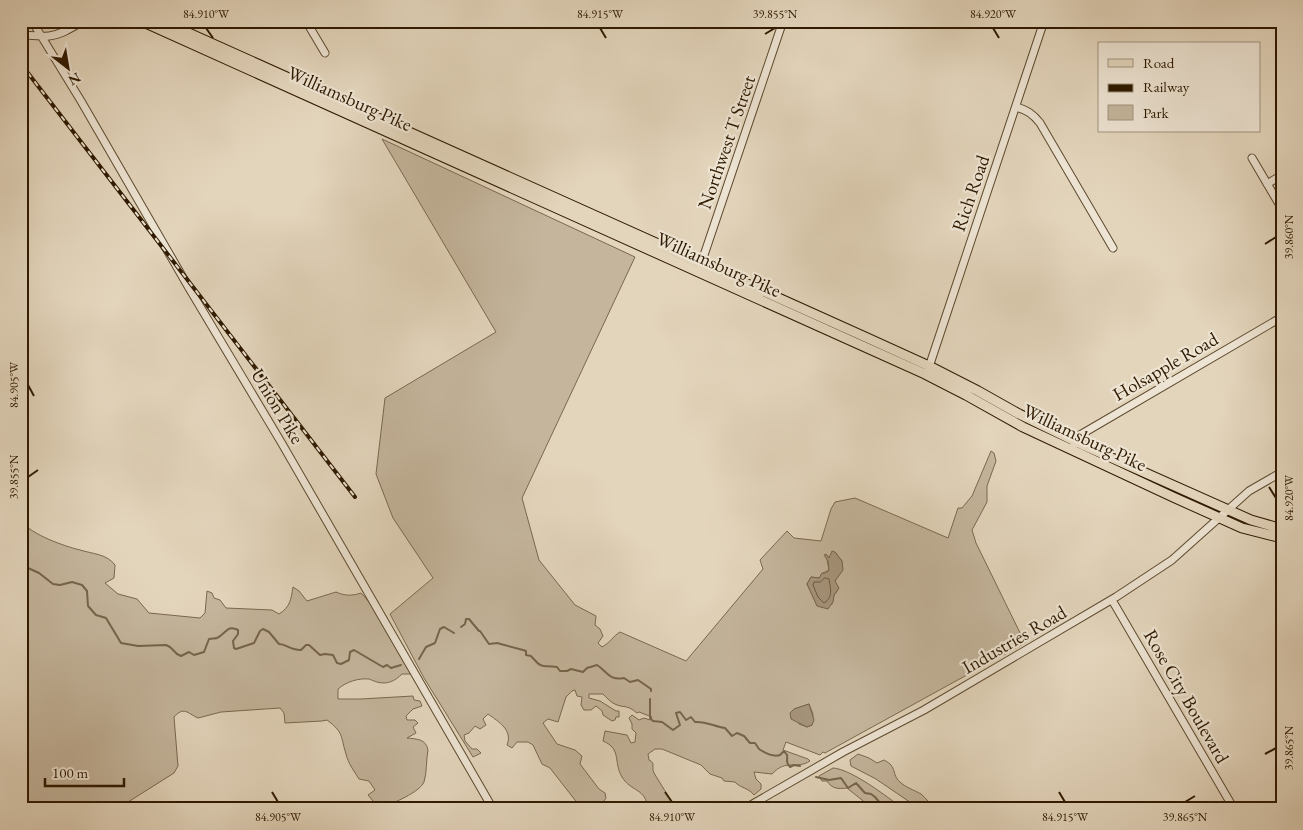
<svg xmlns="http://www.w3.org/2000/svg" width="1303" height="830" font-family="'EB Garamond',serif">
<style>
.green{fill:#c4b59c;stroke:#7a684e;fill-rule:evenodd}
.water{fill:#a6957c;stroke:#76644a}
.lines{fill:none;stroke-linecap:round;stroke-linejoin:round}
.shore{stroke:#6a583e;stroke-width:1}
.stream{stroke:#76644a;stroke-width:2}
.minor-casing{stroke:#5c492f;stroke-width:9}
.major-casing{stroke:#2f1a00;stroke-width:11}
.minor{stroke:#ede4d3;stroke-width:7}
.major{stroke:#e3d5bc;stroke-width:9}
.rail-casing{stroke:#2f1a00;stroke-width:4}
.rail{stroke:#ede4d3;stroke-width:2;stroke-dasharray:5.5;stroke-linecap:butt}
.ticks{fill:none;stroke:#2f1a00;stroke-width:2}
.labels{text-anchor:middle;stroke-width:4.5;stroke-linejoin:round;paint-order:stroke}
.street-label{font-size:19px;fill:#2f1a00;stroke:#ede4d3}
.neatline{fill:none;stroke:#2f1a00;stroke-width:2}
.ticks-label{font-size:12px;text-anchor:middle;fill:#2f1a00}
</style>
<rect width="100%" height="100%" fill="#e3d5bc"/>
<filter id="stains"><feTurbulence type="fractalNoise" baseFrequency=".004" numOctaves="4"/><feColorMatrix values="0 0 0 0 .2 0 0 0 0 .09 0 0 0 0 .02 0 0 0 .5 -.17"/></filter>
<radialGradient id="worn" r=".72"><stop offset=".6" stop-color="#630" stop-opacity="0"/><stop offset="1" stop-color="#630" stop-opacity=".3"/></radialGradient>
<!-- green -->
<path class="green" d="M382,139L635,257L522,498L539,560L575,605L596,616L595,625L600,629L603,636L598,643L602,647C610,643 613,636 620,632L686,661L763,569L760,560L787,531L794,538L821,541L831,509L835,502L855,498L948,538L958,508H962L972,496L991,451L994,453L996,461L987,486V502L972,530L976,543L1025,643L825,753L823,752L820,755L786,742L783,750L808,759L810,761C796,770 787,758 772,774L754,772L756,779L761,784V789L754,795C749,788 740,788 735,782L724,781L722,778L710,774L701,765L662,749H655L648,754L649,760C656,763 651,767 654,773C661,785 669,796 675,809H648C646,788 631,792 622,777C613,762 622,749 603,741L605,731L627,735L631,743L635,742L636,733L632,729V724L629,718L632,715L639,720L644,718L650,720L652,717L639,712L637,713C627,705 627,708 617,705C611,703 607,698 603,694H589V698L600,701L616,711H619V717H616L615,720L612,721L603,715L602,711L596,706L591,710H584L581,705L582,697L577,696L575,690L572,691L566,697L558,722L548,719L543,723L557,744L575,750L582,756L580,764L599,789L605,793L606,798L602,804L605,809H582L550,768L542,764L533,745L528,742H517L512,748L507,745C513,730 499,722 488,714L483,719L486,725L480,729L475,726L469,733L464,735L465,741L472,749H477L481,753L473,757L424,678L390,614L433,578L393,518L376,474L385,398L496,332ZM835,552L842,561L841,572L834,582L838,590L834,595L832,604L822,607L817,605L807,584L811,577L819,578L823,573L829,570L826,554L829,558ZM809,704L813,714L812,725L807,727L799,724L794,709Z
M21,521C32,535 64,546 80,550C93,554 107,554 115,565L114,578L105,583L118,594L137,599L149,613L200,618L205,613L207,591L212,593L214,598L220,600L226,608L272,610L279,614C290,607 291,600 293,587L299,591L307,601L336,592C345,596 352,596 361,593L373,606L411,674H402C395,681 387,685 377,682C376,682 369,679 369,679C358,678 346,682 338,689V699H361L413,696L414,700L420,701L422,706L413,709L406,716L407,720H415L418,723L413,727L416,733L407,738C417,739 426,739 428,750C426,760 427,773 424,782C420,792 392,804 382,807L373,801L368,795L375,790L369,781L359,779C354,771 348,763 346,754C340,735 344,733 327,720L322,721L285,723L284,713L280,708L221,712L198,718C187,713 184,706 174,717L178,766L174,773L117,809H21Z
M858,754L869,758L877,763L884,760C898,767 891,774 900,782C905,787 914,790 921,794C926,798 930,804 935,809H920L876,779L851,766L850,760Z
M833,768C851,769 888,797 903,809H869L867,804L847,788C838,789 832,789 827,781H822L819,776Z"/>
<!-- water -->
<path class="water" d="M832,551L835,552L842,561L843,570L835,581L839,588L834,595L833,602L828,609L817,606L807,584L811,577L819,578L822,573H826L829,570L828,561L824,555L826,554L829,558Z
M809,704L814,720L812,725L807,727L791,719L790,713L794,709Z"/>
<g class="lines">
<!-- shore -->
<path class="shore" d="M825,578L829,579C830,587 834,597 824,603L818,597L813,585L814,582H820Z"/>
<!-- stream -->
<path class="stream" d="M21,556L24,557L28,561V568L39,573L53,584L60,585L72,582L82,585L87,591L88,606L96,615L106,618L121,643L138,646L166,645L170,647L177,654L181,656L189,652L194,655L204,652L209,639C212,638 214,639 217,638C226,634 227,624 238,630V634L233,641L234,648L236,649L254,643L260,631L263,629L269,632L279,644C287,644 288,650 301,650L306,645H309L320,655L325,654L333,655L337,663L341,664L349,660L350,652L354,650L383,667L387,665L391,668L401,665
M461,627L465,624L466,619H469L479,631H480L489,644L497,643L523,650L526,651V655L531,656C544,671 541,664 557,667L560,671H567L571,669L583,672L587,668L597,665C608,672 609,681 624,678L630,682L638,680L651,689V691
M419,659L426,647L435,643L440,629L444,627L454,633
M650,699V718L653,721L662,722L673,730L680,725L676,713L680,712L686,720L691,717L695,722C706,721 715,727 725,728L732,736L737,733L744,736L750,743H755L759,749C765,753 774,757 780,755L784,751L787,755C788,759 785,763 790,767L794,765L800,766
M816,777L829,780L841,778L848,788L856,783L865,793L871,794L875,797L885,809"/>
<defs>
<path id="minor" d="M32,21L81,101L189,288L281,442L493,809
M306,21L325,53
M21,36C31,34 40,37 49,36C61,35 73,27 83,21
M1016,107C1027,110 1033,114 1040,123L1113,248
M1252,158L1282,209
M1267,184L1282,175
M700,267L783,21
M928,370L1044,21
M1074,445L1080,435L1282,317
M1112,600L1234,809
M744,809L843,752L924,710L1116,597L1172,560L1249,491L1282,472
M1281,809L1282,808"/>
<path id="major" d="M141,21L925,374L966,395L1023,427L1173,497L1242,528L1282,538
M162,21L863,336L929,366L978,391L1019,414L1085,446L1251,520L1282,529"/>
</defs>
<!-- minor casing -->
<use href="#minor" class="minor-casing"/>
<!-- major casing -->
<use href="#major" class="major-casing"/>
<!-- minor -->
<use href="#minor" class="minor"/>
<!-- major -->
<use href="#major" class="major"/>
<defs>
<path id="rail" d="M21,64L355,497"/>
</defs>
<!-- rail casing -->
<use href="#rail" class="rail-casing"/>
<!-- rail -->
<use href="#rail" class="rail"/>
</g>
<!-- ticks -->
<path class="ticks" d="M206,28L213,38M600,28L606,38M993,28L999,38M765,34L775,28M1265,244L1276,237M28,385L34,396M28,477L38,470M1269,487L1276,498M1265,754L1276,748M272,792L278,802M665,792L672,802M1059,792L1065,802M1185,802L1195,796"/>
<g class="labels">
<!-- street labels -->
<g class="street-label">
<text transform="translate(350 98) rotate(24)" y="7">Williamsburg Pike</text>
<text transform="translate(726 142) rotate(-71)" y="7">Northwest T Street</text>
<text transform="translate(970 193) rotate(-71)" y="7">Rich Road</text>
<text transform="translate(719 264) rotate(24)" y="7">Williamsburg Pike</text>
<text transform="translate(1165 366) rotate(-30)" y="7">Holsapple Road</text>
<text transform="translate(278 406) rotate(59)" y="7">Union Pike</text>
<text transform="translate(1085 437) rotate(25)" y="7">Williamsburg Pike</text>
<text transform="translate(1014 639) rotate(-30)" y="7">Industries Road</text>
<text transform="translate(1187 696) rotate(60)" y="7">Rose City Boulevard</text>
</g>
</g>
<!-- margin -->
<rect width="1303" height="830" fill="none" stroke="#e3d5bc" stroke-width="55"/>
<!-- legend -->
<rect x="1098" y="42" width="162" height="90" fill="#ede4d3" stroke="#a1937f"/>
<rect x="1108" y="59" width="25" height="8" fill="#e3d5bc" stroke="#a1937f"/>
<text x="1143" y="68" font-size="15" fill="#2f1a00">Road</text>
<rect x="1108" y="84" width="25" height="8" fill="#2f1a00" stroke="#a1937f"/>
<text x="1143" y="92" font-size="15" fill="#2f1a00">Railway</text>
<rect x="1108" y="105" width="25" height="15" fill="#c4b59c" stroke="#a1937f"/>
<text x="1143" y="118" font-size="15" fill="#2f1a00">Park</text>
<!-- north arrow -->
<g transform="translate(68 68) rotate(149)" stroke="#ede4d3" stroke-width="4" paint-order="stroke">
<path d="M0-4L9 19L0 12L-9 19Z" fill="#2f1a00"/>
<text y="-8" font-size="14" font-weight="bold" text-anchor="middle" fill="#2f1a00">N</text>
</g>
<!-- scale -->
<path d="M45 778v8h79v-8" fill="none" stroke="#2f1a00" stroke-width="2.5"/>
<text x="52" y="778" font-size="15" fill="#2f1a00" stroke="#ede4d3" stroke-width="4" paint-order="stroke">100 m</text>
<rect x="28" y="28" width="1248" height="774" class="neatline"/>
<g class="ticks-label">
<text x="206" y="18">84.910°W</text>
<text x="600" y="18">84.915°W</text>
<text x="775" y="18">39.855°N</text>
<text x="993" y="18">84.920°W</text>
<text transform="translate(1289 237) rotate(-90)" y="4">39.860°N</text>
<text transform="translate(14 385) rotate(-90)" y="4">84.905°W</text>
<text transform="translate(14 477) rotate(-90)" y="4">39.855°N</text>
<text transform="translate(1289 498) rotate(-90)" y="4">84.920°W</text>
<text transform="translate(1289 748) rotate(-90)" y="4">39.865°N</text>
<text x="278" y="821">84.905°W</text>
<text x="672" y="821">84.910°W</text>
<text x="1065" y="821">84.915°W</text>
<text x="1185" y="821">39.865°N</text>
</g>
<rect width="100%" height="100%" filter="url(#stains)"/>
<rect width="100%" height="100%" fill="url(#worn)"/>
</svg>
